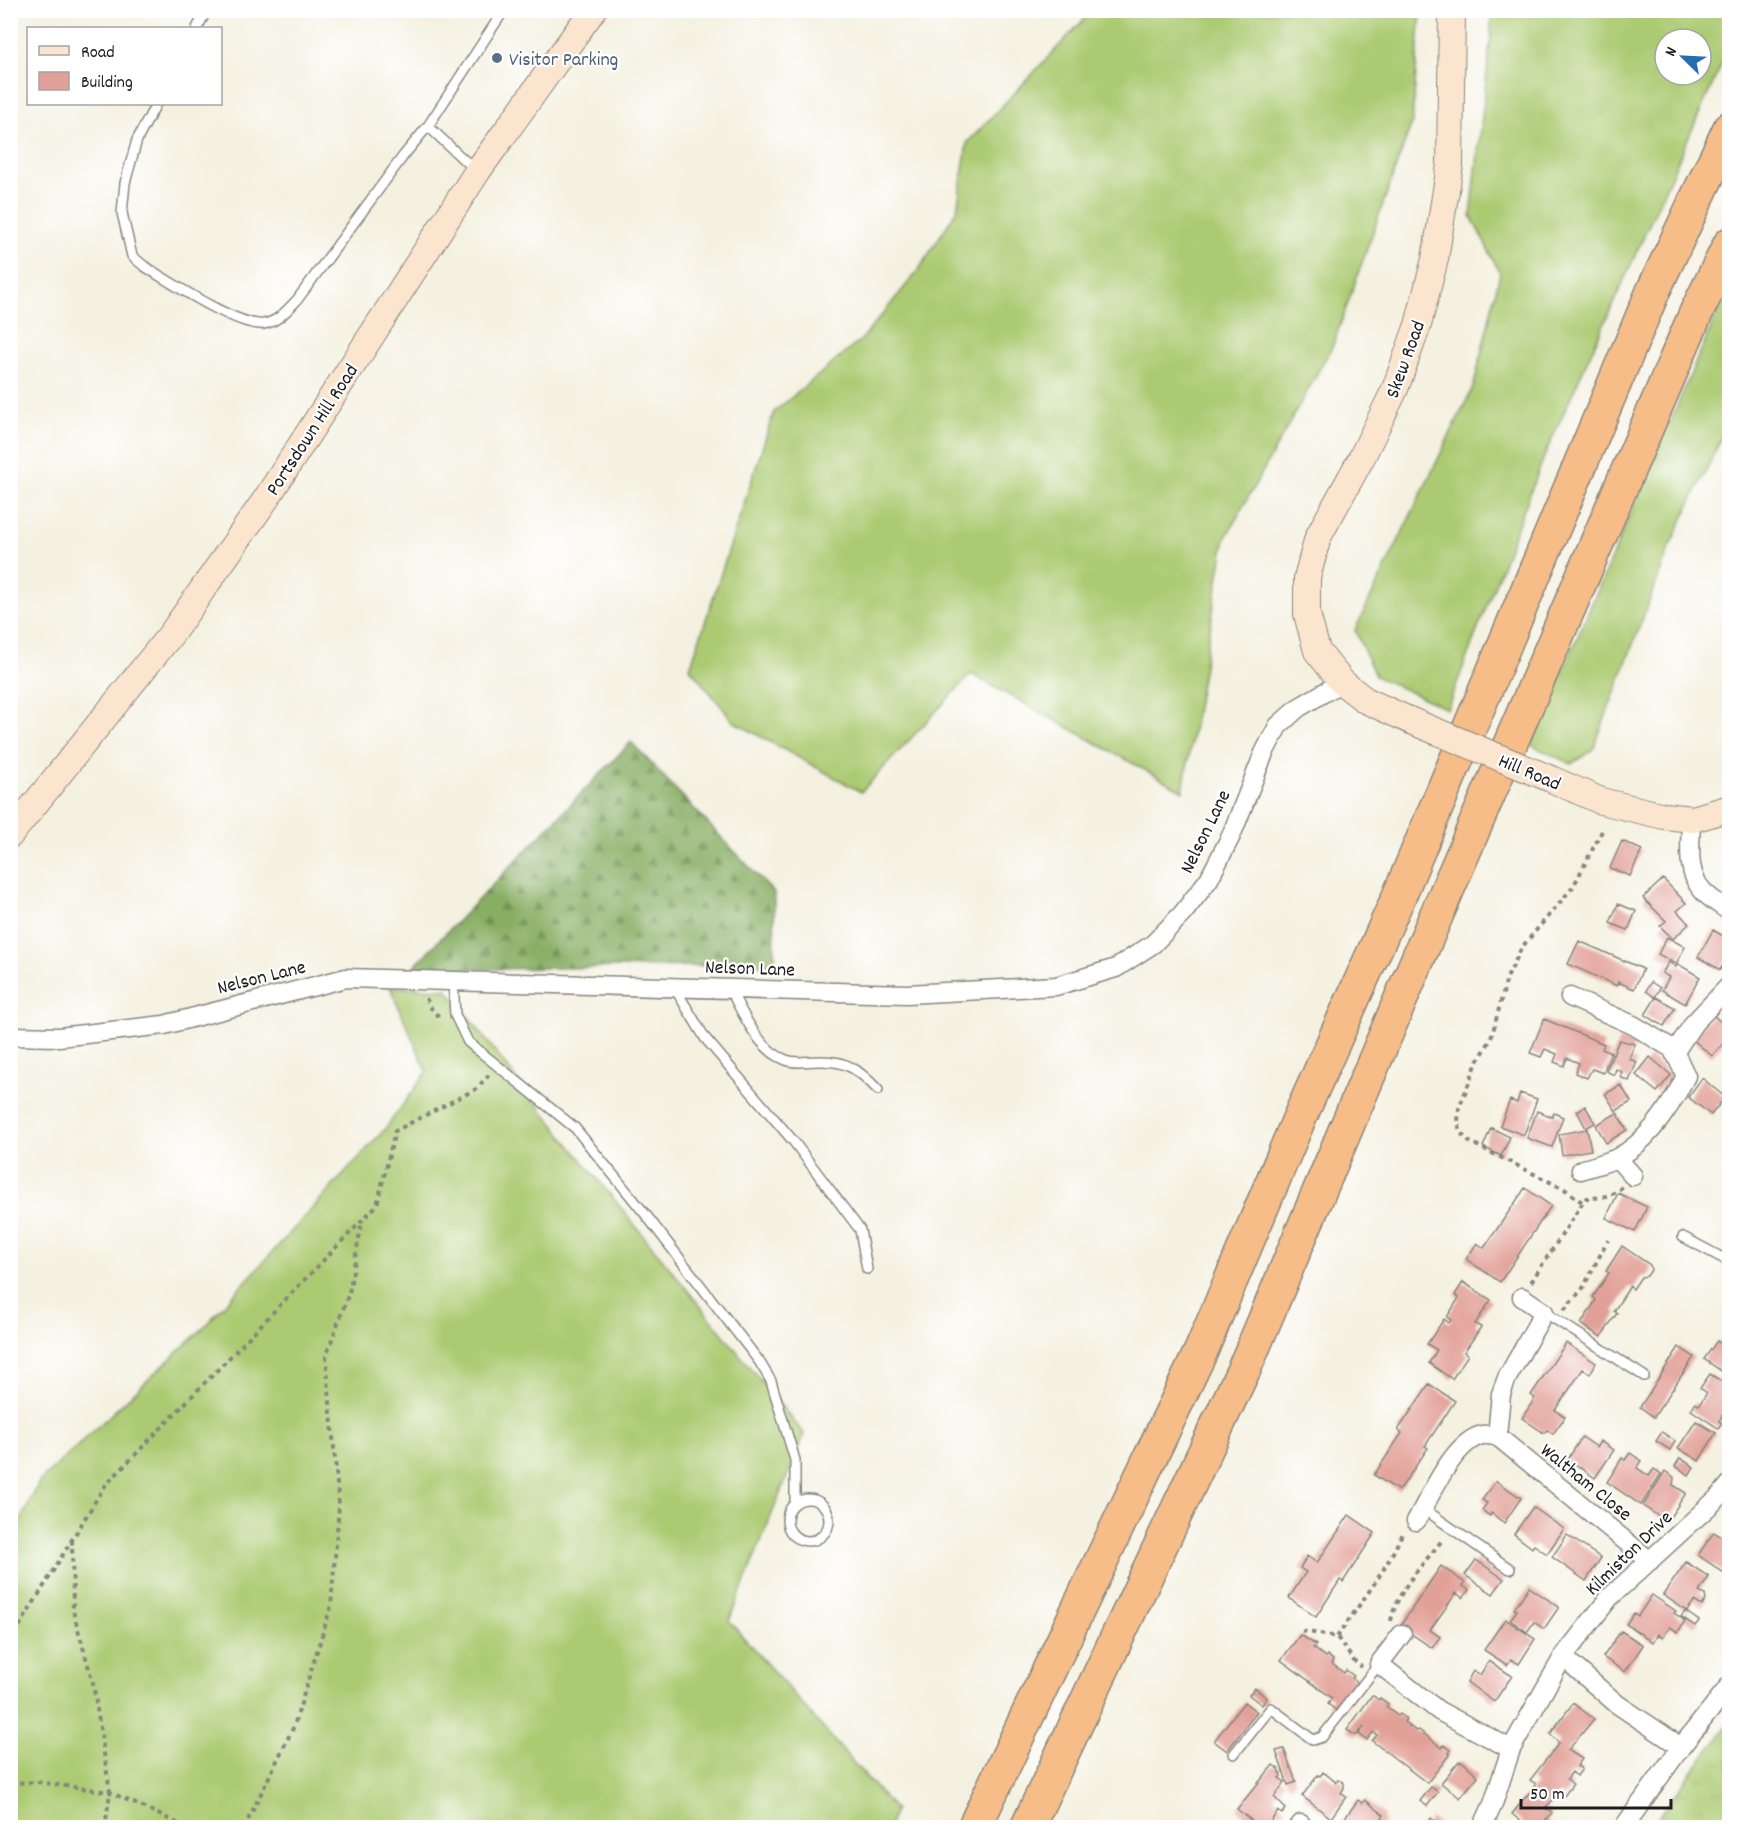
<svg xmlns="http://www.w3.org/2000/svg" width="1740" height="1838" font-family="Dekko,sans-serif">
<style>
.grass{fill:#abca71;stroke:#647346;stroke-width:1.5;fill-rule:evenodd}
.forest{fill:url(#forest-firs);stroke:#526540;stroke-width:1.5}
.park{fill:url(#park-tufts);stroke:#647346;stroke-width:1.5}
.building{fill:#e2a198}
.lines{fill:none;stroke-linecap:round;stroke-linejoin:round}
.lane-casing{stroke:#88867e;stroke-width:12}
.street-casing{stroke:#88867e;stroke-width:21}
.secondary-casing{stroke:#88867e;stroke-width:28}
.highway-casing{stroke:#88867e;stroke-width:36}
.path{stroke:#88867e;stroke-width:4;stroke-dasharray:4.5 4.5;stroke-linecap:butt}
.lane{stroke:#fff;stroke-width:9}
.street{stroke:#fff;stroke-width:18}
.secondary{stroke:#fce5cf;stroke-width:26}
.highway{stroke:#f7bd88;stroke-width:33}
.secondary-bridge-casing{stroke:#88867e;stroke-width:28;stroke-linecap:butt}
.secondary-bridge{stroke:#fce5cf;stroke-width:26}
.service-dot{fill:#5c6f8a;stroke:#fff;stroke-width:2}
.labels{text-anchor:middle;stroke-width:4.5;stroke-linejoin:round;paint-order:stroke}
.service-label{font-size:20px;fill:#4e5e75;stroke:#fff;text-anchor:start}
.street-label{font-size:20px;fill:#1c1c1c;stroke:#fff}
</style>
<defs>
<pattern id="forest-firs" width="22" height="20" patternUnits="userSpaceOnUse" patternTransform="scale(1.5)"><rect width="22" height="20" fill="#88ae63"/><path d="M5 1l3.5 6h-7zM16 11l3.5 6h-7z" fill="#6e8d51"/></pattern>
<pattern id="park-tufts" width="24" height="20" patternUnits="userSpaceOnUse" patternTransform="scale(1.5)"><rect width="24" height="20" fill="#abca71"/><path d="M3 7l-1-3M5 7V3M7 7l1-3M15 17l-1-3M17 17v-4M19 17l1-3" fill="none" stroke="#93ad61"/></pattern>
</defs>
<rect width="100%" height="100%" fill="#fff"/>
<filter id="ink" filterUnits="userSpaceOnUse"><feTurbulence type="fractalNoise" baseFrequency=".0167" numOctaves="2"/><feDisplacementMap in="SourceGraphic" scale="12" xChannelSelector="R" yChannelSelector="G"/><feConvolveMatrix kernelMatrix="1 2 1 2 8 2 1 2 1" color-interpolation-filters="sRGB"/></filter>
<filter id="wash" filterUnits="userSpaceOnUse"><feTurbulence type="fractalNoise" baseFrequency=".008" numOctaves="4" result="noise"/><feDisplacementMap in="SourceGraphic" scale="24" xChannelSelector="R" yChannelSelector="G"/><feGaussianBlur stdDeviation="1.35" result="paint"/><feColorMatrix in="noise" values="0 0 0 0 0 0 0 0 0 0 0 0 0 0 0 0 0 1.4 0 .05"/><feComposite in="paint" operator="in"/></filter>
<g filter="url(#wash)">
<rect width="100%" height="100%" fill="#f4f1e0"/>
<!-- grass -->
<path class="grass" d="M1092,11H1421L1412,122L1333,345L1225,539L1183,791L971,674L861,792L734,722L690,668L774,412L862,339L918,271L957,210L967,143Z
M1491,11H1729V48L1546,452L1447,709L1375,676L1355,630L1474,385L1500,273L1471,216L1491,36ZM1665,39H1701V75H1665Z
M1729,285V422L1670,546L1593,750L1571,764L1531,745Z
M390,987L447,989L511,1072L804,1434L729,1621L895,1810L889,1827L11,1828V1542L39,1482L202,1329L386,1128L427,1072Z"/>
<!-- forest -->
<path class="forest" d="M631,742L774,893L775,965L410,970Z"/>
<!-- park -->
<path class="park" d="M1729,1723V1827H1651Z"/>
<g id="blocks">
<!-- building -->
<path class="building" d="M1622,841L1642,850L1630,876L1610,868Z
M1663,879L1686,903L1677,911L1689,924L1673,939L1660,926L1666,921L1643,898Z
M1618,904L1636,911L1628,930L1610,923Z
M1713,930L1730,940V954L1720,970L1698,957Z
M1667,937L1685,947L1676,964L1658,954Z
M1579,941L1643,969L1634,989L1618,982L1617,986L1568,964Z
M1669,962L1676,967L1678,964L1700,977L1685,1004L1662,990L1669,977L1662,973Z
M1651,982L1660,988L1655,997L1646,991Z
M1656,997L1675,1008L1664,1026L1645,1015Z
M1713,1015L1730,1030V1036L1712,1056L1691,1038Z
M1544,1019L1604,1044L1602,1049L1611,1053L1603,1073L1592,1069L1587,1078L1575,1073L1579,1063L1567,1058L1564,1066L1554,1062L1557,1054L1545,1049L1541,1057L1530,1053Z
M1619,1040L1635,1044L1629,1059L1637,1062L1629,1081L1620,1077L1622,1072L1616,1069L1614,1075L1606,1071Z
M1650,1057L1671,1075L1657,1092L1636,1075Z
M1702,1078L1725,1097L1711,1115L1688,1097Z
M1621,1085L1631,1102L1616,1111L1605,1094Z
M1520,1093L1537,1099L1524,1135L1500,1126L1510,1100L1517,1103Z
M1585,1106L1595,1123L1586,1128L1577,1111Z
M1537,1111L1552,1117L1554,1113L1563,1117L1552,1147L1527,1138Z
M1617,1113L1627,1130L1606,1143L1596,1125Z
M1491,1128L1510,1137L1501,1156L1483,1147Z
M1587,1129L1591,1150L1562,1155L1559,1134Z
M1525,1188L1551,1206L1500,1282L1466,1259L1477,1243L1484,1248Z
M1618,1193L1647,1207L1635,1232L1606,1218Z
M1622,1246L1650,1265L1651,1270L1647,1276L1641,1277L1633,1289L1630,1286L1614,1311L1617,1313L1601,1337L1581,1324L1596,1300L1593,1297L1609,1273L1606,1271Z
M1463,1282L1491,1300L1475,1324L1481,1327L1464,1352L1468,1355L1452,1379L1429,1363L1437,1350L1427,1344L1444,1319L1449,1323L1451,1320L1447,1317L1459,1298L1455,1295Z
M1717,1341L1730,1349V1372L1727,1375L1704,1359Z
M1566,1343L1596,1363L1590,1374L1583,1369L1555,1410L1565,1417L1553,1434L1547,1430L1544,1433L1522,1418L1535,1398L1531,1395Z
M1679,1347L1694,1357L1654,1417L1640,1407Z
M1710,1374L1724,1383L1728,1377L1730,1379V1405L1719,1421L1722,1423L1718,1428L1691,1410L1695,1403L1699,1405L1707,1393L1700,1388Z
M1429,1384L1455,1401L1425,1446L1428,1448L1399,1491L1374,1475L1402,1433L1398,1430Z
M1696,1421L1716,1433L1699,1461L1678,1448Z
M1662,1432L1675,1441L1670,1450L1656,1441Z
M1582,1437L1597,1447L1600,1441L1614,1450L1595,1478L1568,1459Z
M1630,1453L1642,1461L1637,1468L1649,1476L1654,1469L1661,1474L1641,1505L1607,1482L1622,1458L1625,1460Z
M1680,1458L1694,1467L1689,1475L1675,1466Z
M1665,1471L1674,1477L1673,1485L1686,1493L1667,1522L1643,1506Z
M1496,1481L1521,1498L1504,1523L1491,1513L1490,1516L1482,1510L1487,1503L1482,1500Z
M1533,1507L1564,1529L1547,1554L1534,1545L1532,1548L1514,1534Z
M1349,1515L1375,1533L1343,1582L1340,1580L1316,1617L1289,1598L1306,1572L1300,1568L1307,1556L1317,1563Z
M1714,1532L1727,1541L1730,1537V1577L1698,1555Z
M1567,1535L1601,1558L1586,1581L1552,1557Z
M1476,1560L1504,1579L1493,1594L1465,1575Z
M1686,1562L1709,1577L1699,1592L1705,1595L1706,1600L1702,1606L1694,1601L1687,1611L1663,1595Z
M1441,1566L1465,1583L1463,1586L1469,1590L1463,1598L1456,1593L1430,1630L1440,1637L1432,1648L1400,1626Z
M1529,1587L1559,1607L1544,1629L1534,1622L1527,1632L1510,1620L1517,1610L1514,1609Z
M1652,1595L1676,1611L1674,1613L1685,1621L1678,1632L1670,1627L1663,1637L1658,1634L1653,1642L1626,1624L1634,1613L1638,1616Z
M1685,1611L1699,1621L1695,1626L1681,1617Z
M1505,1619L1535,1639L1519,1664L1511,1659L1507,1665L1484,1650Z
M1621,1631L1643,1645L1625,1672L1603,1657Z
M1300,1635L1316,1645L1313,1648L1326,1657L1327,1655L1333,1660L1331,1663L1344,1673L1346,1670L1354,1676L1352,1678L1361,1686L1340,1713L1328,1704L1332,1698L1281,1660Z
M1489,1661L1512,1676L1494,1702L1467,1682L1473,1671L1480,1675Z
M1255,1688L1267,1698L1262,1705L1249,1695Z
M1372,1695L1379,1700L1380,1698L1388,1704L1386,1707L1398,1716L1400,1714L1406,1719L1404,1722L1416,1731L1419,1730L1442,1748L1444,1745L1451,1750L1449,1753L1450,1754L1427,1783L1372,1741L1377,1735L1373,1732L1367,1740L1359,1734L1364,1726L1357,1735H1355L1347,1730Z
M1244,1702L1257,1712L1227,1751L1214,1741Z
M1573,1703L1594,1719L1568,1750L1582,1759L1577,1766L1582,1769L1577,1776L1572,1772L1567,1779L1573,1784L1564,1796L1560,1793L1545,1808L1552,1813L1546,1820L1552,1824L1550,1828H1529L1512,1814L1536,1784L1530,1780L1559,1743L1550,1734Z
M1284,1749L1296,1782L1288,1785L1276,1751Z
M1459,1761L1460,1763L1462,1761L1478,1776L1460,1798L1441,1783Z
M1273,1765L1279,1769L1281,1776L1279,1778L1285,1782L1274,1797L1286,1809L1282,1814L1278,1811L1266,1828H1249L1248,1827L1252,1821L1237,1809Z
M1323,1772L1336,1782L1338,1779L1344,1783V1788L1341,1793L1346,1797L1331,1818L1302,1796L1318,1775L1320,1776Z
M1431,1787L1438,1792L1427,1806L1420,1801Z
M1358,1800L1362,1803L1365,1800L1384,1815L1382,1818L1384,1820L1381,1828L1339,1826Z
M1431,1818L1444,1828H1425Z"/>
</g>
</g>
<g filter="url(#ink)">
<use href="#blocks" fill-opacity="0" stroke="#88867e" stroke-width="1.5"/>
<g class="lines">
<defs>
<path id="lane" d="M197,28L207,10
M156,104L137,140L125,183L122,213L132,256L144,266C169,281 237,327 264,324C278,322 288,309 297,300L404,155L428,126
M477,168L464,160L428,126L504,10
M453,981L455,1015L468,1042L575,1128L646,1215L759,1361L771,1381L795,1460V1502
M674,987L705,1038L794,1142L860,1230L867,1269
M730,989C742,1012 759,1051 786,1060C797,1064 807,1061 818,1061C847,1060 859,1070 878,1090
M1683,1237L1730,1262
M1544,1312L1644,1376
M787 1520a21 21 0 1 1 42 0a21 21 0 1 1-42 0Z
M1424,1509L1510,1569
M1234,1754L1271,1708L1313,1740L1322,1737L1379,1664"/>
<path id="street" d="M1691,819C1691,843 1685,872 1703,891C1710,899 1721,905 1730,912
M1570,997L1633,1025L1673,1049L1686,1076C1671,1106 1648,1142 1617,1158C1606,1163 1593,1166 1581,1170
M10,1036L59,1037L164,1025L346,978L907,994L1056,986L1116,968L1153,944L1183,913L1209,879L1231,836L1264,753L1278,726L1298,708L1342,682
M1674,1053L1694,1023L1730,985
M1617,1158L1633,1176
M1522,1297L1544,1312L1507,1378L1501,1394L1497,1436L1650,1561
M1416,1521C1430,1497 1453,1442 1482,1435C1486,1434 1492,1436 1497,1436
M1402,1634L1379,1664L1439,1711L1511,1749
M1563,1657L1617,1704L1681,1747
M1298,1828L1301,1824
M1482,1828L1493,1804L1511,1749L1563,1657L1610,1597L1720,1496L1730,1484
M1623,1828L1681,1747L1730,1685"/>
<path id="secondary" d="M1409,720L1365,700L1342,682L1317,651L1307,614V578L1318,537L1361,459L1395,389L1418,325L1435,259L1450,165L1452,10
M1551,779L1601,801L1664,816L1693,819L1730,808
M10,835L172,633L266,499L479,169L593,10"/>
<path id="highway" d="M974,1828L1201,1351L1299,1119L1399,896L1654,289L1730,128
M1027,1828L1244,1369L1436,916L1696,313L1730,244"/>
</defs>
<!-- lane casing -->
<use href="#lane" class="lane-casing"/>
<!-- street casing -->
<use href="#street" class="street-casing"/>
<!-- secondary casing -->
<use href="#secondary" class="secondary-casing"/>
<!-- highway casing -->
<use href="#highway" class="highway-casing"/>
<!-- path -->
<path class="path" d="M426,998L431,1008L441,1019
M1582,1202L1566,1190L1468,1141L1460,1132L1458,1121L1459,1108L1476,1065L1491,1039L1507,978L1522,947L1573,887L1602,831
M1531,1282L1586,1198C1599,1198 1612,1197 1622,1187
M1564,1310L1583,1288L1608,1240
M72,1540L73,1611L93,1683L110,1792L105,1828
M1391,1621C1397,1589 1424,1564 1443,1539
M1302,1631L1337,1637L1354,1661L1362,1667
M1337,1637C1360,1603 1388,1569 1403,1531
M10,1642L104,1487L377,1205L395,1131L476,1089L490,1074
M10,1783L37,1782L110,1792L188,1828
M244,1828L294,1726L331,1606L339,1506L326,1356L349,1293L362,1221"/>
<!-- lane -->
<use href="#lane" class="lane"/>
<!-- street -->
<use href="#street" class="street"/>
<!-- secondary -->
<use href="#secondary" class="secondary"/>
<!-- highway -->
<use href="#highway" class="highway"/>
<defs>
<path id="secondary-bridge" d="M1409,720L1551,779"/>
</defs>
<!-- secondary-bridge casing -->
<use href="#secondary-bridge" class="secondary-bridge-casing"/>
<!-- secondary-bridge -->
<use href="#secondary-bridge" class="secondary-bridge"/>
</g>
</g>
<!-- markers -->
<circle class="service-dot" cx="497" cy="58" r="6"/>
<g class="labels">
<!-- service labels -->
<g class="service-label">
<text x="509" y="65">Visitor Parking</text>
</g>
<!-- street labels -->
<g class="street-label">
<text transform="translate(1404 359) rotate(-70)" y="7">Skew Road</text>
<text transform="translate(311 429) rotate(-57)" y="7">Portsdown Hill Road</text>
<text transform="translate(1530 771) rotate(23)" y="7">Hill Road</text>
<text transform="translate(1204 831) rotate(-64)" y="7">Nelson Lane</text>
<text transform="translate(750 967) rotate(2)" y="7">Nelson Lane</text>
<text transform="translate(261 976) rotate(-14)" y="7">Nelson Lane</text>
<text transform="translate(1587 1481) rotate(39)" y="7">Waltham Close</text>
<text transform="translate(1628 1552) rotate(-44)" y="7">Kilmiston Drive</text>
</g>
</g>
<!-- margin -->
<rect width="1740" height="1838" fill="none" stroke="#fff" stroke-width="36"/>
<!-- legend -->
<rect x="27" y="27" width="195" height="78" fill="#ffffff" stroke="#a4a4a4" stroke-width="1.5"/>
<rect x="39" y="46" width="30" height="9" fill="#fce5cf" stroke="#a4a4a4" stroke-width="1.5"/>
<text x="81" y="57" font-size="18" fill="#1c1c1c">Road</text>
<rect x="39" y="72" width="30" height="18" fill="#e2a198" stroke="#a4a4a4" stroke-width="1.5"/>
<text x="81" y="87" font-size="18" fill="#1c1c1c">Building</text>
<!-- north arrow -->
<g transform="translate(1683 57) rotate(294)"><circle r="28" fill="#ffffff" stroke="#a4a4a4" stroke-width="1.5"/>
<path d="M0-4.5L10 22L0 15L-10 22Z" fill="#1f6fb2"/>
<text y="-9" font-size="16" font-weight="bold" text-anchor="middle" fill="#1c1c1c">N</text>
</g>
<!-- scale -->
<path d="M1521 1799v9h150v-9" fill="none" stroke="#1c1c1c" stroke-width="3"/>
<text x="1530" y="1799" font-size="18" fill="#1c1c1c" stroke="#ffffff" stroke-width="4.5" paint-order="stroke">50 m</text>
</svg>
